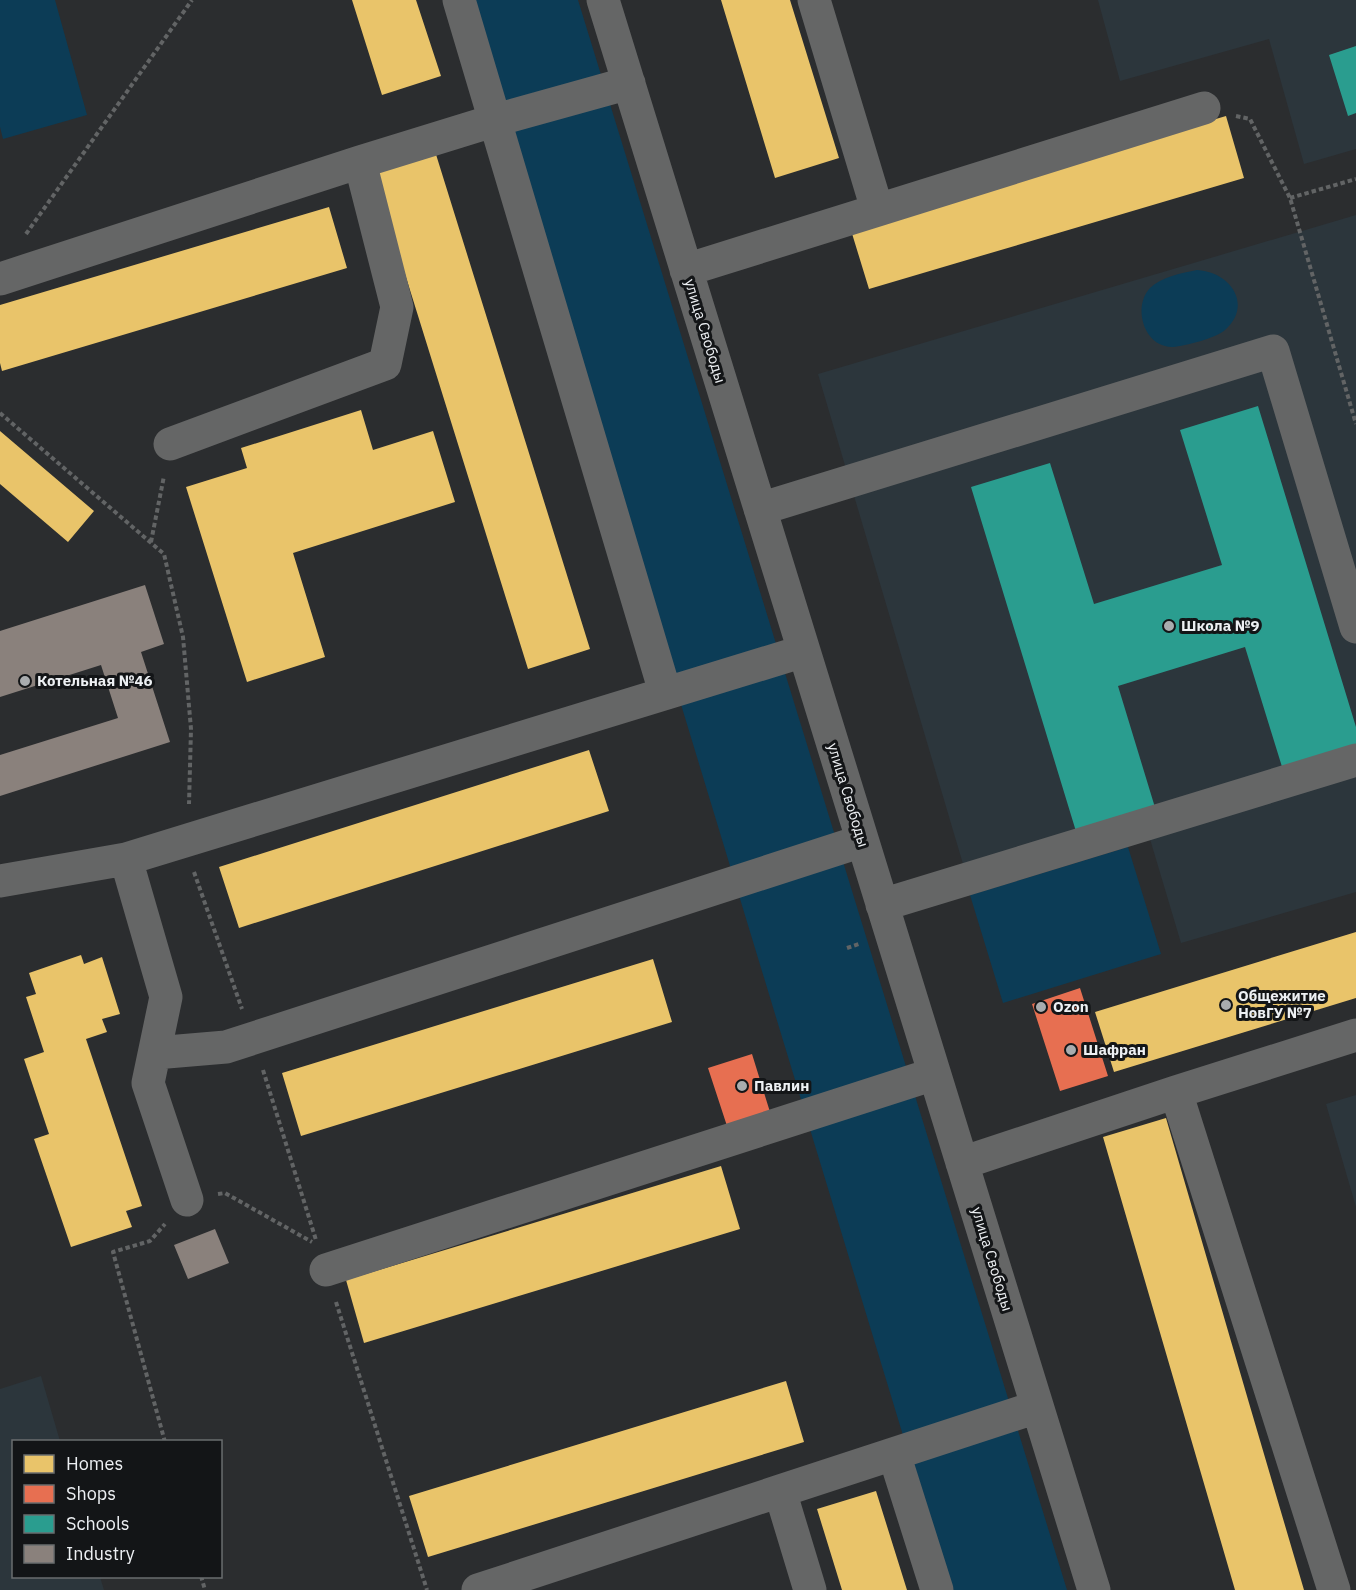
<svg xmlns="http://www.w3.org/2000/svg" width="1356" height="1590" font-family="'IBM Plex Sans',sans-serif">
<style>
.built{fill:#2c363c}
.green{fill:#0c3c56}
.homes{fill:#e9c46a}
.shops{fill:#e76f51}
.schools{fill:#2a9d8f}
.industry{fill:#8a817c}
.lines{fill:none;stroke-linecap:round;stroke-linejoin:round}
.path{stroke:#626465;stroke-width:4;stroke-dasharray:4.5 3;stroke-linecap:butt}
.minor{stroke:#656666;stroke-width:33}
.poi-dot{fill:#a9acae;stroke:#131517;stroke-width:2}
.labels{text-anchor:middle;stroke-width:6;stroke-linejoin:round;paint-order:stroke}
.street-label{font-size:15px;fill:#edf0f3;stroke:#131517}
.poi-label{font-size:15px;font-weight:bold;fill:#edf0f3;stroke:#131517;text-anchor:start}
</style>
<rect width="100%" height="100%" fill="#2b2d2f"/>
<!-- built -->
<path class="built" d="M1098,0H1356V149L1304,164L1269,39L1120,81Z
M1356,215V892L1181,943L1150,839L971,891L818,374Z
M1356,1095V1207L1326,1104Z
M41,1376L60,1441L14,1442V1576L100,1577L104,1590H0V1389Z"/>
<!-- green -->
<path class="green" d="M0,0H55L87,115L3,139L0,127Z
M467,0H578L1067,1590H950Z
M1197,270C1231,272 1253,305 1225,330C1216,338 1185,346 1173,347C1144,348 1132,307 1150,288C1161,277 1182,273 1197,270Z
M1128,847L1161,954L1003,1003L970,895Z"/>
<!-- homes -->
<path class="homes" d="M352,0H416L441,76L382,95Z
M721,0H790L839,158L775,178Z
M1226,116L1244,178L869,289L850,227Z
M434,148L590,649L528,669L372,168Z
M329,207L347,268L2,371L0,363V305Z
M361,410L373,450L433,431L455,502L293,553L325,657L247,682L186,487L247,468L241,448Z
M0,431L94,511L68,542L0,484Z
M589,750L609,811L239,928L219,867Z
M1356,932V998L1114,1072L1095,1012Z
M81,955L84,964L102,957L120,1014L102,1019L107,1032L86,1039L142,1206L126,1211L132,1227L71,1247L34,1139L49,1134L24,1059L44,1052L26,997L36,994L29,973Z
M653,959L672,1022L301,1136L282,1073Z
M1166,1118L1249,1403L1304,1590H1235L1103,1137Z
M721,1166L740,1229L364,1343L346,1280Z
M786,1381L804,1442L428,1557L409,1496Z
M876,1491L907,1590H842L817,1509Z"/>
<!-- shops -->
<path class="shops" d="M1080,988L1108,1076L1060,1091L1032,1004Z
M752,1054L770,1112L727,1126L708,1068Z"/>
<!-- schools -->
<path class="schools" d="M1356,46V113L1348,116L1329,55Z
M1258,406L1356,727V748L1283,770L1245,647L1118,686L1157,814L1078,838L971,487L1050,463L1094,604L1222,565L1180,430Z"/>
<!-- industry -->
<path class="industry" d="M145,585L164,644L141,652L170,742L0,796V755L118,718L101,665L0,697V631Z
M215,1229L229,1263L188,1279L174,1245Z"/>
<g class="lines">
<!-- path -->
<path class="path" d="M1236,116L1250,119L1290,198L1356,424
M1290,198L1356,179
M26,234L192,0
M0,413L164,554L183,637L191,729L189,804
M151,542L164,476
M194,872L242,1009
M847,948L859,944
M263,1070L316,1240
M218,1194L225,1193L312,1242
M336,1302L427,1590
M165,1442L113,1252L150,1241L165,1224
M201,1576L205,1590"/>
<!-- minor -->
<path class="minor" d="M459,0L665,692
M603,0L1094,1590
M814,0L877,209
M686,270L1204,108
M0,279L360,162L496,120L629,83
M170,444L385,364L397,307L360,162
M760,509L1273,351L1356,627
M126,859L166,997L148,1083L187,1200
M0,881L126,859L804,651
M882,905L1356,760
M155,1053L226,1047L862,841
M1176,1092L1334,1590
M962,1163L1176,1092L1356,1035
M326,1270L934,1074
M894,1454L937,1590
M478,1590L780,1491
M810,1590L780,1491L1037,1407"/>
</g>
<!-- markers -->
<g class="poi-dot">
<circle cx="1169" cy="626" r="6"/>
<circle cx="25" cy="681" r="6"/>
<circle cx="1226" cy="1005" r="6"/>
<circle cx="1041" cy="1007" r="6"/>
<circle cx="1071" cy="1050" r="6"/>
<circle cx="742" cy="1086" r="6"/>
</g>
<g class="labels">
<!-- street labels -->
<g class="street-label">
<text transform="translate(705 331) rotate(73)" y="5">улица Свободы</text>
<text transform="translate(848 795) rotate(73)" y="5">улица Свободы</text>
<text transform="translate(992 1259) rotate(73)" y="5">улица Свободы</text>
</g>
<!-- poi labels -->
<g class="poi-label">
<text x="1181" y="631">Школа №9</text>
<text x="37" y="686">Котельная №46</text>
<text x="1238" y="1001">Общежитие<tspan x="1238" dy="17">НовГУ №7</tspan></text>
<text x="1053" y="1012">Ozon</text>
<text x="1083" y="1055">Шафран</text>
<text x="754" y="1091">Павлин</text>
</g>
</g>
<!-- legend -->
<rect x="12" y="1440" width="210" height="138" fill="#131517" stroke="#6a6d6f" stroke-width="1.5"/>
<rect x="24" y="1455" width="30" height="18" fill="#e9c46a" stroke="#6a6d6f" stroke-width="1.5"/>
<text x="66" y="1470" font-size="18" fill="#edf0f3">Homes</text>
<rect x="24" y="1485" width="30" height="18" fill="#e76f51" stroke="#6a6d6f" stroke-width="1.5"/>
<text x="66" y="1500" font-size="18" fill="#edf0f3">Shops</text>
<rect x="24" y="1515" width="30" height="18" fill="#2a9d8f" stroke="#6a6d6f" stroke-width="1.5"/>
<text x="66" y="1530" font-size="18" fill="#edf0f3">Schools</text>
<rect x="24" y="1545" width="30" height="18" fill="#8a817c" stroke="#6a6d6f" stroke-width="1.5"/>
<text x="66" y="1560" font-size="18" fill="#edf0f3">Industry</text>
</svg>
